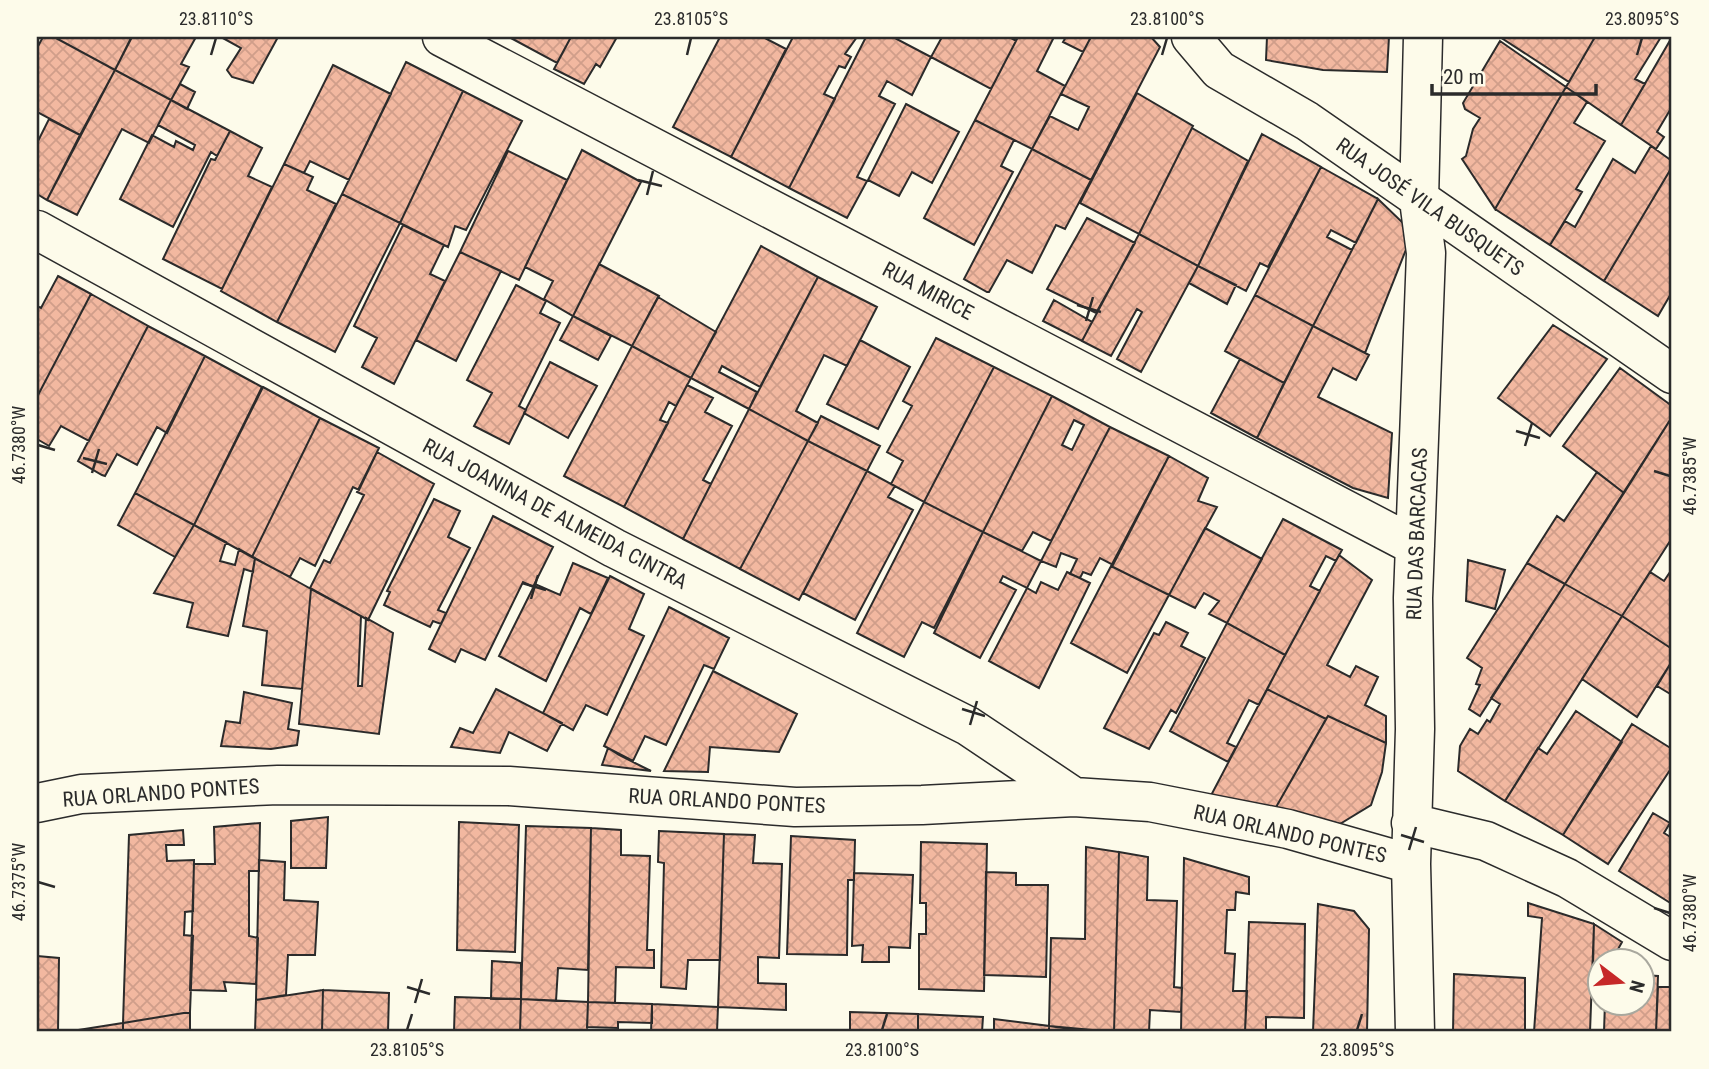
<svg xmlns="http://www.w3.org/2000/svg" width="1709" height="1069" font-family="'Roboto Condensed',sans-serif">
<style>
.building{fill:url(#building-cross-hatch);stroke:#2b2b2b;stroke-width:2;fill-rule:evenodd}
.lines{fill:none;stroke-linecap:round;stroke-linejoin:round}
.minor-casing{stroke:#2b2b2b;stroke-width:41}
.minor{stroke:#fdfbea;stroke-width:38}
.ticks{fill:none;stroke:#2b2b2b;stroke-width:2.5}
.labels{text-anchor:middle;stroke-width:5;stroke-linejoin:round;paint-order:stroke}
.street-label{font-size:21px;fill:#2b2b2b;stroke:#fdfbea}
.neatline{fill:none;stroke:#2b2b2b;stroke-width:2.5}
.ticks-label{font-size:18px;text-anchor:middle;fill:#2b2b2b}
</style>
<defs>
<pattern id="building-cross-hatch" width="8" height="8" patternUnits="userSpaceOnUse" patternTransform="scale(1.75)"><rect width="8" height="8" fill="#f2b8a0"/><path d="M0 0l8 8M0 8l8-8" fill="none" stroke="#d09e8a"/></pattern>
</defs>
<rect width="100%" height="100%" fill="#fdfbea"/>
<!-- building -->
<path class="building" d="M43,37L56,38L115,70L80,135L37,112V48Z
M54,37H128L131,38L115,70Z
M132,37H196L181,64L189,67L171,100L115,70Z
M278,37L253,83L232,77L227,70L241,48L221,37Z
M509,37H571L557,63Z
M571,37H617L600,67L596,64L584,84L554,69Z
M720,37H763L786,49L731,157L673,127Z
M793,37H857L845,54L851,57L845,68L839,66L824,94L835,99L789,188L731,157Z
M866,37H893L931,57L912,95L887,81L879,96L895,104L857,177L867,181L847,218L789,188Z
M942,37H1009L1016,41L991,89L931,57Z
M1018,37H1054L1037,71L1065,86L1032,149L975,120Z
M1066,37H1091L1083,52L1063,42Z
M1091,37H1151L1160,47L1091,180L1032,149L1050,116L1078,130L1089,107L1061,94Z
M1267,37H1389L1387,72L1323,70L1266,60Z
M1500,37H1595L1569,82Z
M1595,37H1661L1635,79L1645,84L1621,125L1566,87Z
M1672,37V111L1670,110L1657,132L1664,137L1656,149L1621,125Z
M1500,41L1566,87L1495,209L1462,159L1466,156L1473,129L1480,118L1465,109L1463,103Z
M406,62L463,91L400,223L342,194Z
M333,65L391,94L349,180L310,161L304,173L284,164Z
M115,70L171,100L149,143L122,129L77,215L47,200Z
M180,84L195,92L187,109L171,100Z
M1566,87L1587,102L1574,123L1605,141L1576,189L1582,192L1550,245L1495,209Z
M463,91L522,121L466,230L455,226L448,247L400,223Z
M1137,93L1193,126L1139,234L1080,203Z
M171,100L230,131L217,156L211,152L173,227L120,199L152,135L174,147L176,141L193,150L195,145L158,125Z
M906,104L959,132L932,183L912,172L899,196L868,180Z
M49,119L80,135L47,200L37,194V143Z
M975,120L1014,140L1001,166L1013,172L974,245L924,218Z
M1192,128L1248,161L1198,266L1139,234Z
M230,131L262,148L248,176L272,187L222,289L163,259L211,159L215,160Z
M1262,134L1321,167L1268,267L1260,263L1246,291L1198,266Z
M1651,146L1672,161V167L1604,281L1550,245L1565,221L1575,227L1613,159L1635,173Z
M1032,149L1091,180L1065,229L1056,225L1032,273L1007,260L989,292H987L964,279Z
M582,150L641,182L573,316L544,299L553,281L525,267Z
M508,151L567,180L519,280L460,252Z
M284,164L313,177L307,190L336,204L277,322L221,291Z
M1321,167L1378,199L1356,243L1331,230L1327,237L1352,250L1313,326L1255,295Z
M1672,167V292L1658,316L1604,281Z
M342,194L400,223L335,352L277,322Z
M1378,199L1404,224L1409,242L1365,353L1313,326Z
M1087,218L1135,243L1096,313L1047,289Z
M403,225L444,245L430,274L445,281L394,384L362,367L377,338L354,326Z
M1139,234L1198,266L1141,372L1117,359L1142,312L1137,309L1111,356L1082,341Z
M761,246L818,277L760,387L722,366L719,372L757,392L749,409L691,378Z
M460,252L501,271L456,361L416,340Z
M599,264L659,296L632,346L573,316Z
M1198,266L1236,285L1227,304L1189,283Z
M58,276L91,294L37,397V306L41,308Z
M818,277L877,307L847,366L824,355L796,411L818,423L808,441L749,409Z
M516,285L546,301L540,313L560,323L519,406L526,410L509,444L474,426L492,393L467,380Z
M91,294L148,326L89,441L61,426L49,446L37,439V397Z
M1255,295L1313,326L1284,383L1225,351Z
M658,297L716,332L691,378L632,346Z
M1054,300L1092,322L1082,341L1043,321Z
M573,316L611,336L598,360L560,340Z
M1553,325L1607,359L1550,436L1498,398Z
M148,326L205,356L167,433L157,427L137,465L117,454L105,476L102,475L78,461Z
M1313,326L1369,355L1356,380L1333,368L1318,397L1392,433L1388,498L1353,488L1257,438Z
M936,338L994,367L924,502L891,484L903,461L887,452L912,406L903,401Z
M860,340L910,367L878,429L827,404Z
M632,346L691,378L676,406L669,402L660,420L668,423L624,507L564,476Z
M205,356L262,387L194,525L135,493Z
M1240,359L1284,383L1257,438L1211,413Z
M550,362L597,386L568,438L524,413Z
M994,367L1052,396L983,532L924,502Z
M1620,368L1672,406V417L1624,493L1563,446Z
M687,385L713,398L705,412L732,426L703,480L711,484L683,539L624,507Z
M263,387L320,418L252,557L194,525Z
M1052,396L1110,427L1051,541L1033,532L1022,551L983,532ZM1074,420L1084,425L1072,450L1062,445Z
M749,409L808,441L740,569L683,539Z
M821,416L880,446L867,471L808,441Z
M1672,417V538L1622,616L1565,584Z
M320,418L379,448L359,490L353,487L315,566L300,558L290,577L252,557Z
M1110,427L1169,456L1113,565L1100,558L1091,575L1083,572L1080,578L1070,574L1077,559L1061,553L1056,567L1041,561Z
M808,441L867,471L799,600L740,569Z
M377,452L434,484L368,620L310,588L324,560L330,563L364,495L357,492Z
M1169,456L1208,478L1198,501L1217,507L1169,595L1111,566Z
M867,471L895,486L888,497L913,510L855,620L803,593Z
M1597,472L1624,493L1565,584L1527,563L1557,516L1564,521Z
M135,493L194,525L175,557L118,525Z
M434,499L460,511L448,537L470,548L438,610L446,613L441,624L433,621L430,627L384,605L390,592L387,591Z
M924,502L983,532L934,628L922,622L904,657L857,633Z
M493,516L553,547L533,587L523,582L485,660L461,649L455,662L429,649Z
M1283,519L1342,550L1336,561L1326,556L1310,586L1320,591L1285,655L1227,623Z
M194,525L226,542L220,561L235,565L239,549L255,558L253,572L244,569L228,636L187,627L193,603L154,593Z
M1205,528L1262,559L1227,623L1209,614L1219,601L1204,593L1195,608L1169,595Z
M983,532L1041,561L1027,588L1003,576L1000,582L1016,590L980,658L934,633Z
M1339,555L1372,580L1327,665L1350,677L1356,666L1378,677L1365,705L1386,716V743L1328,716L1326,719L1267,689Z
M255,558L311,589L302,689L262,685L267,631L243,626Z
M1468,560L1505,570L1495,609L1466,601Z
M573,563L608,578L591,614L580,608L546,681L499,656L535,584L560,595Z
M1527,563L1565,584L1480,716L1469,709L1480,685L1476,684L1482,668L1467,658Z
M1111,566L1169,595L1127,673L1071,643Z
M1672,569V649L1622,616L1650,572L1664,581Z
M1067,572L1090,583L1039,688L989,661L1027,588L1036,593L1041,582L1058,590Z
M610,576L644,594L629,629L644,636L607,715L586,705L573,730L543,713Z
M1565,584L1622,616L1505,801L1458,771L1460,746L1470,729L1478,734L1487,720L1490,722L1500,704L1491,698Z
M311,589L361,616L358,686H362L366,618L393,633L379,734L299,724Z
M669,607L729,638L714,669L704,665L666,745L645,736L633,761L604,746Z
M1622,616L1672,649V661L1637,717L1582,679Z
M1166,622L1188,633L1181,646L1205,658L1176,713L1171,710L1149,749L1104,728L1154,633L1159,635Z
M1227,623L1285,655L1259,705L1249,700L1227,743L1236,747L1228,762L1170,731Z
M1672,661V695L1657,686Z
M713,671L797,714L779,752L710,747L708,772L664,771Z
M496,689L562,723L547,751L509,732L500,753L451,747L460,728L473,733Z
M1267,689L1326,719L1271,816L1207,803Z
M244,692L292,703L288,729L299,731L297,745L271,749L221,746L226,721L240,723Z
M1576,711L1622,742L1563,835L1505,801L1538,748L1547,754Z
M1328,716L1386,743L1382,772L1371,805L1330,830L1271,816Z
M1632,724L1672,749V767L1608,864L1563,835Z
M608,748L619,755L651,771L602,765Z
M1653,813L1670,823L1664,833L1672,838V904L1619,871Z
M328,817L326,868H291V821Z
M459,822L519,825L515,952L457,950Z
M260,823L259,871H249V936L258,938L256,984L224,982L226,991L190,990L194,864H215L214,827Z
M526,826L591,828L588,970L558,968L556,1001L521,999Z
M591,828L621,830V855L650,856L647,950H654V968L616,967L615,1003L588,1002Z
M183,830L184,845H166L167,861L194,860L193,911L185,912L184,935L193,936L190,1012L123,1023L129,835Z
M659,831L724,834L720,960H688L686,989L661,987L664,863L658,862Z
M724,834L755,835L753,863L782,864L779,958L758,957V983L786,984V1010L718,1007Z
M791,836L855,840L854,880H848L847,955L787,954Z
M921,842L987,844L984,991L919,989V934H926V903H920Z
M1086,847L1119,852L1114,1032L1049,1026L1051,938L1085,939Z
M1119,852L1148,857L1147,900L1177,901L1174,987L1182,988L1181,1012L1150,1010L1149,1032H1114Z
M1184,858L1249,877V894L1236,892L1235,910H1227L1225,953L1235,954L1233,991H1247L1245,1032H1181Z
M259,860L285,862L284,900L318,902L315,955H288L286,995L256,1000Z
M986,872L1016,873V885H1048L1046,977L984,975Z
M854,873L913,875L910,948L889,947V962H862L863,945L852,946Z
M1528,903L1594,924L1590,1032H1534L1542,918L1528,916Z
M1318,904L1354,911L1369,929L1367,1032H1313Z
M1249,922L1305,924L1304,1018L1266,1017V1032H1245Z
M1594,924L1622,942L1612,960H1600V969L1593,966Z
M37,956L59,958L58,1032H37Z
M492,961L521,963V999H491Z
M1454,974L1525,978V1032H1453Z
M1642,975L1658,976L1656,1032H1604L1605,1002H1642Z
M1658,987H1672V1032H1656Z
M323,990L389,993L388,1032H322Z
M323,990L322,1032H255L256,1000Z
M455,997L521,999L520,1032H454Z
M521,999L588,1002L587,1032H520Z
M588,1002L652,1004V1023L618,1022V1028L587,1027Z
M652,1004L718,1007L717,1032H651Z
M190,1012V1032H123V1023Z
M850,1012L918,1014V1032H850Z
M918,1014L983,1017L982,1032H918Z
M994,1019L1049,1026V1032H994Z
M123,1023V1032H69L72,1031Z
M1049,1026L1092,1032H1099H1049Z"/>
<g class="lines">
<defs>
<path id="minor" d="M442,37L1415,546
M1191,37L1219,70L1307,121L1672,374
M37,230L614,548L968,726L1074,797
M37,803L81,794L278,785L509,786L795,807L922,805L1074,797L1150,802L1288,829L1411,864
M1411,823L1486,841L1567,878L1672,941
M1415,1032L1411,864L1415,729L1413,598L1426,253L1419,200L1423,37"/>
</defs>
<!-- minor casing -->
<use href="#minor" class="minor-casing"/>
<!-- minor -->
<use href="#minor" class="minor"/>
</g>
<!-- ticks -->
<path class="ticks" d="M211,55L216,38M687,55L691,38M1162,55L1167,38M1637,55L1642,38M638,180L662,186M647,195L653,171M1077,305L1101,312M1086,321L1093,297M1516,431L1540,438M38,445L55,450M1525,446L1532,423M83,458L107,464M1654,471L1670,476M92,473L99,449M522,583L546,590M531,599L538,575M962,709L985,716M970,725L977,701M1401,835L1424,842M1409,850L1416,827M38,882L55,887M1654,908L1670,913M407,987L430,994M415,1003L422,979M407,1030L412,1014M882,1030L887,1014M1357,1030L1362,1014"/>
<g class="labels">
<!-- street labels -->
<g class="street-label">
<text transform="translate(1430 207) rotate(35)" y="7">RUA JOSÉ VILA BUSQUETS</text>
<text transform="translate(928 291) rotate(28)" y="7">RUA MIRICE</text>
<text transform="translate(555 514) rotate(28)" y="7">RUA JOANINA DE ALMEIDA CINTRA</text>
<text transform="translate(1417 534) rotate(-88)" y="7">RUA DAS BARCACAS</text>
<text transform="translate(161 793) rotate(-4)" y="7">RUA ORLANDO PONTES</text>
<text transform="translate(727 801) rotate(3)" y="7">RUA ORLANDO PONTES</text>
<text transform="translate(1290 834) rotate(13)" y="7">RUA ORLANDO PONTES</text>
</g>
</g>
<!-- border -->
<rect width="1709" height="1069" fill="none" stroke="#fdfbea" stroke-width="77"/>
<!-- north arrow -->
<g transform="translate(1621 982) rotate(106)"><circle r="33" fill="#fdfbea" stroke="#a9a89e" stroke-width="2"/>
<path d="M0-5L12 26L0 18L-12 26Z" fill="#c62828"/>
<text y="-10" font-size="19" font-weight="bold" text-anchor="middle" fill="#2b2b2b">N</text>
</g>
<!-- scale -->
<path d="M1432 84v10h164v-10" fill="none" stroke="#2b2b2b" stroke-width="3.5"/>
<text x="1443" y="84" font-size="21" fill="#2b2b2b" stroke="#fdfbea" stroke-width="5" paint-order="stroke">20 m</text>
<rect x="38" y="38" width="1632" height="992" class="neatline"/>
<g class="ticks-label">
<text x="216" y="25">23.8110°S</text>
<text x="691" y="25">23.8105°S</text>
<text x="1167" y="25">23.8100°S</text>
<text x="1642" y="25">23.8095°S</text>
<text transform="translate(19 445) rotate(-90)" y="6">46.7380°W</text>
<text transform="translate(1690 476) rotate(-90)" y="6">46.7385°W</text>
<text transform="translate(19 882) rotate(-90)" y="6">46.7375°W</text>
<text transform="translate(1690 913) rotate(-90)" y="6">46.7380°W</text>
<text x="407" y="1056">23.8105°S</text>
<text x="882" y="1056">23.8100°S</text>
<text x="1357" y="1056">23.8095°S</text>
</g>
</svg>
